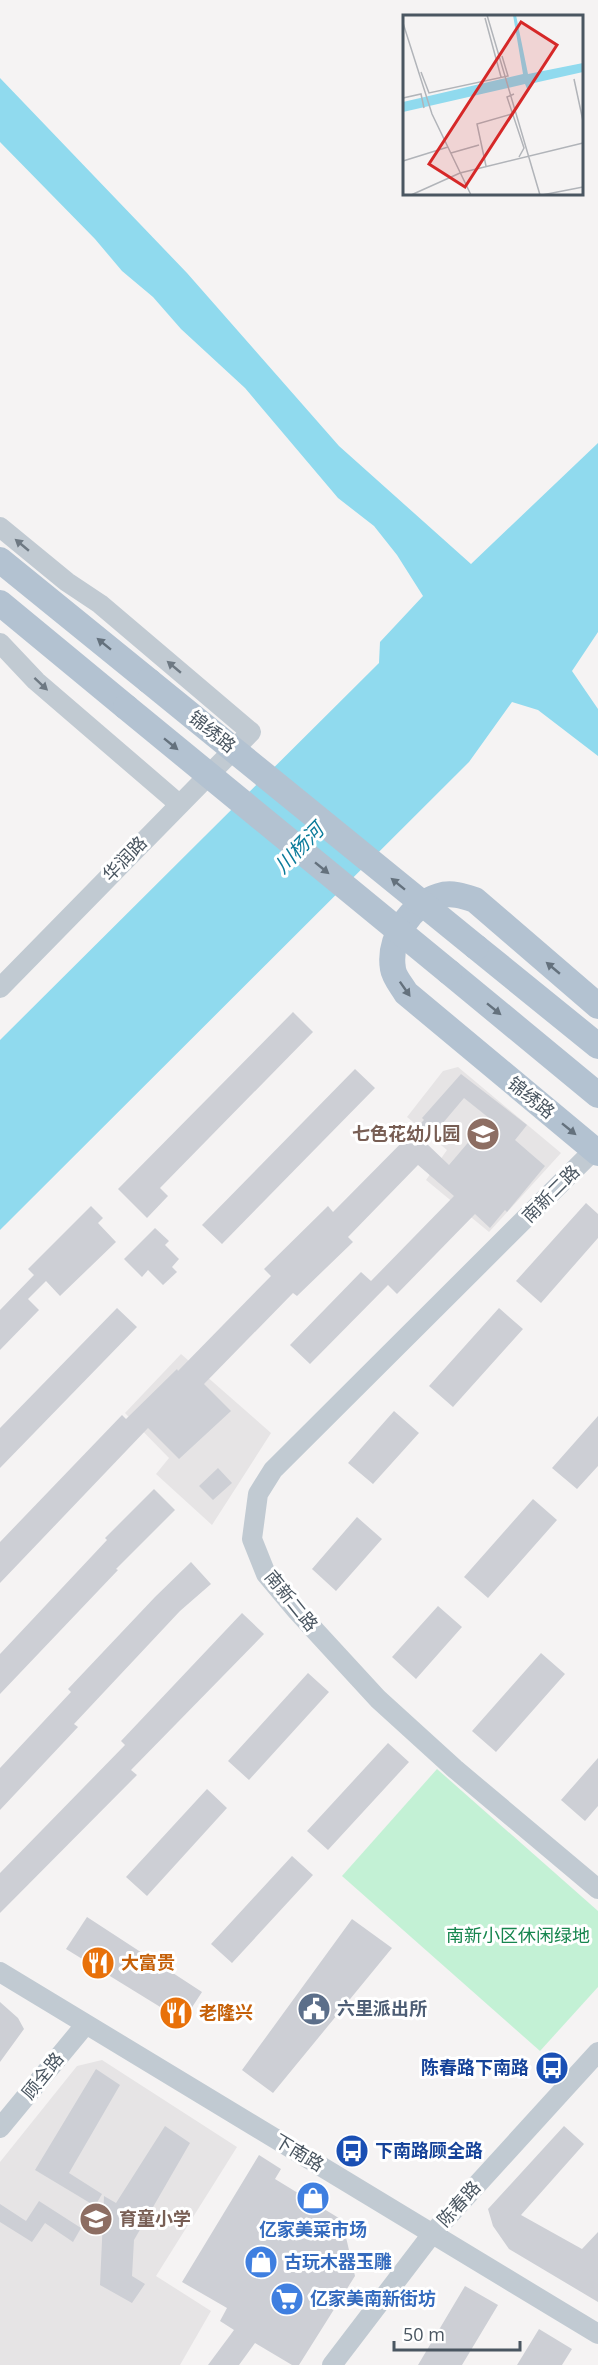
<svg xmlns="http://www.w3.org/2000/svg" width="598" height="2365" font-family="'Open Sans','Noto Sans SC',sans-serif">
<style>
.education{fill:#e6e4e5}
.green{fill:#c3f1d5}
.water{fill:#90daee}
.building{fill:#cdcfd5;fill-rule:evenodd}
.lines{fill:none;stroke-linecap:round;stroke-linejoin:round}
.minor{stroke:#c1cad2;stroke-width:20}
.major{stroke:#b3c2d1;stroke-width:26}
.major-bridge{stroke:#b3c2d1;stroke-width:26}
.oneway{fill:#6e7983}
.oneway2{fill:#64717d}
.labels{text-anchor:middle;stroke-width:6;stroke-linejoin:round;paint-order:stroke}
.street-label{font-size:18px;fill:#4a5661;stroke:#fff}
.education-label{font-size:18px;font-weight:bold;fill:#785e54;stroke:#fff;text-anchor:end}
.park-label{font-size:18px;fill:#17864f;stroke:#fff}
.food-label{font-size:18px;font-weight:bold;fill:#c56008;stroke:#fff;text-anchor:start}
.service-label{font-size:18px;font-weight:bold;fill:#4e5e75;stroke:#fff;text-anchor:start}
.transit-label{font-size:18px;font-weight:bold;fill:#164399;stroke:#fff;text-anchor:end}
.shop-label{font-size:18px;font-weight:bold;fill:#366cbe;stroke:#fff;text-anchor:start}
.water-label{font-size:20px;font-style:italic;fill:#0c7c9b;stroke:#fff}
.inset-road{fill:none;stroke:#b1b4b9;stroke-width:1.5}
.view{fill:#d62828;fill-opacity:0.15;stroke:#d62828;stroke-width:3}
.inset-edge{fill:none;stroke:#4a5661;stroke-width:3}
</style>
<rect width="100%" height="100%" fill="#f5f3f3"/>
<!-- education -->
<path class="education" d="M458,1067L561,1153L489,1232L426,1180L447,1150L407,1117L443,1071Z
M181,1354L271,1433L212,1525L156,1474L169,1458L125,1413Z
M102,2060L237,2147L156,2276L211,2311L180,2365H0V2162L77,2066Z"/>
<!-- green -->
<path class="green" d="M437,1769L598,1911V1987L540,2051L342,1876Z"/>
<!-- water -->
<path class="water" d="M0,78L187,273L339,446L471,564L598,443V632L572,671L598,709V756L538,710L512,702L469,762L0,1230V1040L379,663L380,642L423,596L397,555L374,526L338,498L245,388L181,329L153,297L122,271L95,239L0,142Z"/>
<!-- building -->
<path class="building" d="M293,1012L313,1032L160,1188L168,1196L147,1218L118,1189Z
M355,1069L375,1088L222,1244L202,1225Z
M461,1074L527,1125L515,1140L545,1166L507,1212L505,1210L490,1228L475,1214L397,1294L388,1285L310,1364L290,1345L361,1272L371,1281L454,1196L418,1165L348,1237L353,1242L297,1296L293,1293L204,1384L231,1411L179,1459L148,1428L0,1583V1542L122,1415L126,1419L177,1369L178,1371L271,1276L264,1269L328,1206L333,1212L424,1120L422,1118ZM464,1098L489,1118L449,1165L426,1143Z
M586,1203L598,1214V1238L541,1303L516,1281Z
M91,1206L103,1218L98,1223L116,1242L60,1296L46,1281L28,1299L39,1310L0,1350V1310L34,1275L28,1269Z
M155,1228L169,1241L165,1245L179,1259L172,1267L177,1272L163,1285L148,1270L142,1277L124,1259Z
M117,1308L137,1327L0,1468V1428Z
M499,1308L523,1329L453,1407L429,1386Z
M394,1411L419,1433L373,1484L348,1463Z
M598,1416V1466L577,1489L552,1468Z
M218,1468L232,1483L213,1500L199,1486Z
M154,1489L175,1510L116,1569L118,1570L0,1694V1654L107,1540L105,1538Z
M533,1499L557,1520L488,1598L464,1577Z
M357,1517L382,1539L336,1591L312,1569Z
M191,1562L211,1584L180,1611L74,1724L78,1727L0,1810V1768L71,1692L68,1689L155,1597Z
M438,1606L462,1627L416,1679L392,1657Z
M242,1613L264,1634L131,1770L137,1775L0,1913V1873L125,1745L121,1741Z
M541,1653L565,1674L496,1752L472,1731Z
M308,1673L329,1692L249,1780L228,1761Z
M388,1743L409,1762L328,1850L307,1831Z
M598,1758V1806L585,1821L561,1800Z
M207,1789L227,1808L147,1896L126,1877Z
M292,1856L313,1875L232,1963L211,1944Z
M87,1917L202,1992L183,2021L66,1949Z
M352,1919L392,1948L273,2093L242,2070Z
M0,2002L18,2018L24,2029L0,2062Z
M96,2069L120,2085L69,2173L102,2194L95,2206L35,2170Z
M165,2126L190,2143L134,2240L132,2276L145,2284L132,2303L100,2285L104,2196L116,2203Z
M564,2126L584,2144L521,2215L582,2249L598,2232V2302L509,2249L493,2226L488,2209Z
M259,2155L281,2169L275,2179L342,2220L355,2276L299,2365H292L255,2343L239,2365H208L234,2330L220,2321L227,2308L182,2282Z
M39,2201L81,2228L73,2242L45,2223L32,2242L0,2222V2204L26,2221Z
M465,2286L498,2305L462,2365H418Z
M539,2329L572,2349L562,2365H517Z"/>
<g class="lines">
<!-- minor -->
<path class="minor" d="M0,527L67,582L100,604L251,732L0,988
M0,643L36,681L179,804
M594,1150L273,1470L258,1494L252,1539L266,1574L297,1611L378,1699L455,1769L598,1889
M0,1972L598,2334
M0,2128L86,2024
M332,2365L432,2234L598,2052"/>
<!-- major -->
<path class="major" d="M0,560L149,681
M0,603L126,707
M476,947L598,1046
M449,972L598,1095
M598,1006L475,900C463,896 451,892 439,896C410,905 388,939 393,969C394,977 402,986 406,993L598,1153"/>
<!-- major-bridge -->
<path class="major-bridge" d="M149,681L476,947
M126,707L449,972"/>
</g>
<!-- one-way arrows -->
<defs><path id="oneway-solid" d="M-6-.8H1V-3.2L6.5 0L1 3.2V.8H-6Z" transform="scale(1.5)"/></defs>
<g class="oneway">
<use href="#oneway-solid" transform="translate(22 545) rotate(-140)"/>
<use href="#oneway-solid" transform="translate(174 667) rotate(-140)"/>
<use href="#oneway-solid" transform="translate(41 684) rotate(43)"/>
</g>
<g class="oneway2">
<use href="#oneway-solid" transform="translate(104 644) rotate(-141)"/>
<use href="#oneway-solid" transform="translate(171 744) rotate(39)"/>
<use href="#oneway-solid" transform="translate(322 868) rotate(39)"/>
<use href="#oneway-solid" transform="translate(398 884) rotate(-141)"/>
<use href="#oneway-solid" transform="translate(553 968) rotate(-140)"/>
<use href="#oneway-solid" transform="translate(405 989) rotate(55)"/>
<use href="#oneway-solid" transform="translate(494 1009) rotate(39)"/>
<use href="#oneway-solid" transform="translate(569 1129) rotate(39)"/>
</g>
<!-- icons -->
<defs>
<symbol id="school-disc" viewBox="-11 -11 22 22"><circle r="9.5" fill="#8d6e63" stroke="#fff"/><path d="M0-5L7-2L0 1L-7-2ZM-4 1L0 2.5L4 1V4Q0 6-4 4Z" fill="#fff"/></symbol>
<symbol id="restaurant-disc" viewBox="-11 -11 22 22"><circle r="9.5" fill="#e8710a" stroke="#fff"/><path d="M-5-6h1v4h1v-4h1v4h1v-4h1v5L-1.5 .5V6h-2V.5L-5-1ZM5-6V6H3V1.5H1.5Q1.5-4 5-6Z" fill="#fff"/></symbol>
<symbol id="civic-disc" viewBox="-11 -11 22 22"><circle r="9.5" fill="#5c6f8a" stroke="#fff"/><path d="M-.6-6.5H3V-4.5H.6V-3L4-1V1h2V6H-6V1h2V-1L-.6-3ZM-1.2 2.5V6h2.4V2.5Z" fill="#fff"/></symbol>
<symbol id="bus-disc" viewBox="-11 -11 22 22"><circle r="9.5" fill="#1a4fb4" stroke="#fff"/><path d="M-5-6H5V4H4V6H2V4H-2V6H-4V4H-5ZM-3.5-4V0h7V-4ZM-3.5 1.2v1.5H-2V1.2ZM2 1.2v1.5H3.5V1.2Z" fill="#fff"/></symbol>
<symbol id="shop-disc" viewBox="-11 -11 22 22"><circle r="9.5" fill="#3f7fe0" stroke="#fff"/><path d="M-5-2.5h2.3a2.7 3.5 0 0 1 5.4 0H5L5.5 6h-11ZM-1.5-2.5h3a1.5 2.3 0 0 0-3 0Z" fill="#fff"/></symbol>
<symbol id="supermarket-disc" viewBox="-11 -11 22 22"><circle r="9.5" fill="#3f7fe0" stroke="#fff"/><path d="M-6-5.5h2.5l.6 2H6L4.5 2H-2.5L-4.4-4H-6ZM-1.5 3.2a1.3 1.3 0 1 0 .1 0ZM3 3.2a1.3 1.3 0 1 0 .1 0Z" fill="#fff"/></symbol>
</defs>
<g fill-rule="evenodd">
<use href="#school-disc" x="464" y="1115" width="38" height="38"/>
<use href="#restaurant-disc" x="79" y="1944" width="38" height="38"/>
<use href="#civic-disc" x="295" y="1990" width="38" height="38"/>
<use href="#restaurant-disc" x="157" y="1994" width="38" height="38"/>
<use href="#bus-disc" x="533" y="2049" width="38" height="38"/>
<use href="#bus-disc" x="333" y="2132" width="38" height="38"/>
<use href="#shop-disc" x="294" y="2179" width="38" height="38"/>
<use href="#school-disc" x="77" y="2200" width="38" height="38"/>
<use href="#shop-disc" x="242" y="2243" width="38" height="38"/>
<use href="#supermarket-disc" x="268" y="2280" width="38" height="38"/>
</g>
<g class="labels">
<!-- street labels -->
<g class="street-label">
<text transform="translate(212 732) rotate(39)" y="6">锦绣路</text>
<text transform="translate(125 859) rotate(-46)" y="6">华润路</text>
<text transform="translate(531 1098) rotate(39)" y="6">锦绣路</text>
<text transform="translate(551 1194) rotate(-45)" y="6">南新二路</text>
<text transform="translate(291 1601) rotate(51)" y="6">南新二路</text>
<text transform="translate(43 2076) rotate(-51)" y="6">顾全路</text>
<text transform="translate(299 2153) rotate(31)" y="6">下南路</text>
<text transform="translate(459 2204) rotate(-48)" y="6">陈春路</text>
</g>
<!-- education labels -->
<g class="education-label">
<text x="460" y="1140">七色花幼儿园</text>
<text x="119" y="2225" text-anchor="start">育童小学</text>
</g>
<!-- park labels -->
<g class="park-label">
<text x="518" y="1942">南新小区休闲绿地</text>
</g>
<!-- food labels -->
<g class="food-label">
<text x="121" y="1969">大富贵</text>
<text x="199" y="2019">老隆兴</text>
</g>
<!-- service labels -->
<g class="service-label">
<text x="337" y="2015">六里派出所</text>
</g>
<!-- transit labels -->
<g class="transit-label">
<text x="529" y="2074">陈春路下南路</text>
<text x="375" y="2157" text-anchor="start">下南路顾全路</text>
</g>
<!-- shop labels -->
<g class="shop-label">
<text x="313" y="2236" text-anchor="middle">亿家美菜市场</text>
<text x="284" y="2268">古玩木器玉雕</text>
<text x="310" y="2305">亿家美南新街坊</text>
</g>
<!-- water labels -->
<g class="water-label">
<text transform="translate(299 848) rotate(-46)" y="7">川杨河</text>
</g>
</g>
<!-- overview -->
<g transform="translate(403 15)">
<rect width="180" height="180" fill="#f5f3f3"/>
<path d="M110,0H113L125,59L180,48V57L131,68L125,76L122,69L0,97V87L120,59Z" fill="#90daee"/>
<path class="inset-road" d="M84,0L137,180M82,3L98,62M0,8L29,99L68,180M18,57L26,78L105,61L99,41M171,64L180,106M111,79L104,82L121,133L116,142M0,83L18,79L21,93M48,138L76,130M0,146L45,132M83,151L74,109L109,99M8,180L57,158L180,128M139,180L180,172"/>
<path class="view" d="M118,7L154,30L62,172L26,149Z"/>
<rect width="180" height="180" class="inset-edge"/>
</g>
<!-- scale -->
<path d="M394 2341v9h126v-9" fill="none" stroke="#4a5661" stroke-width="3"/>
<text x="403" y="2341" font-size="18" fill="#4a5661" stroke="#ffffff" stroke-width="4.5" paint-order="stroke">50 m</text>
</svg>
